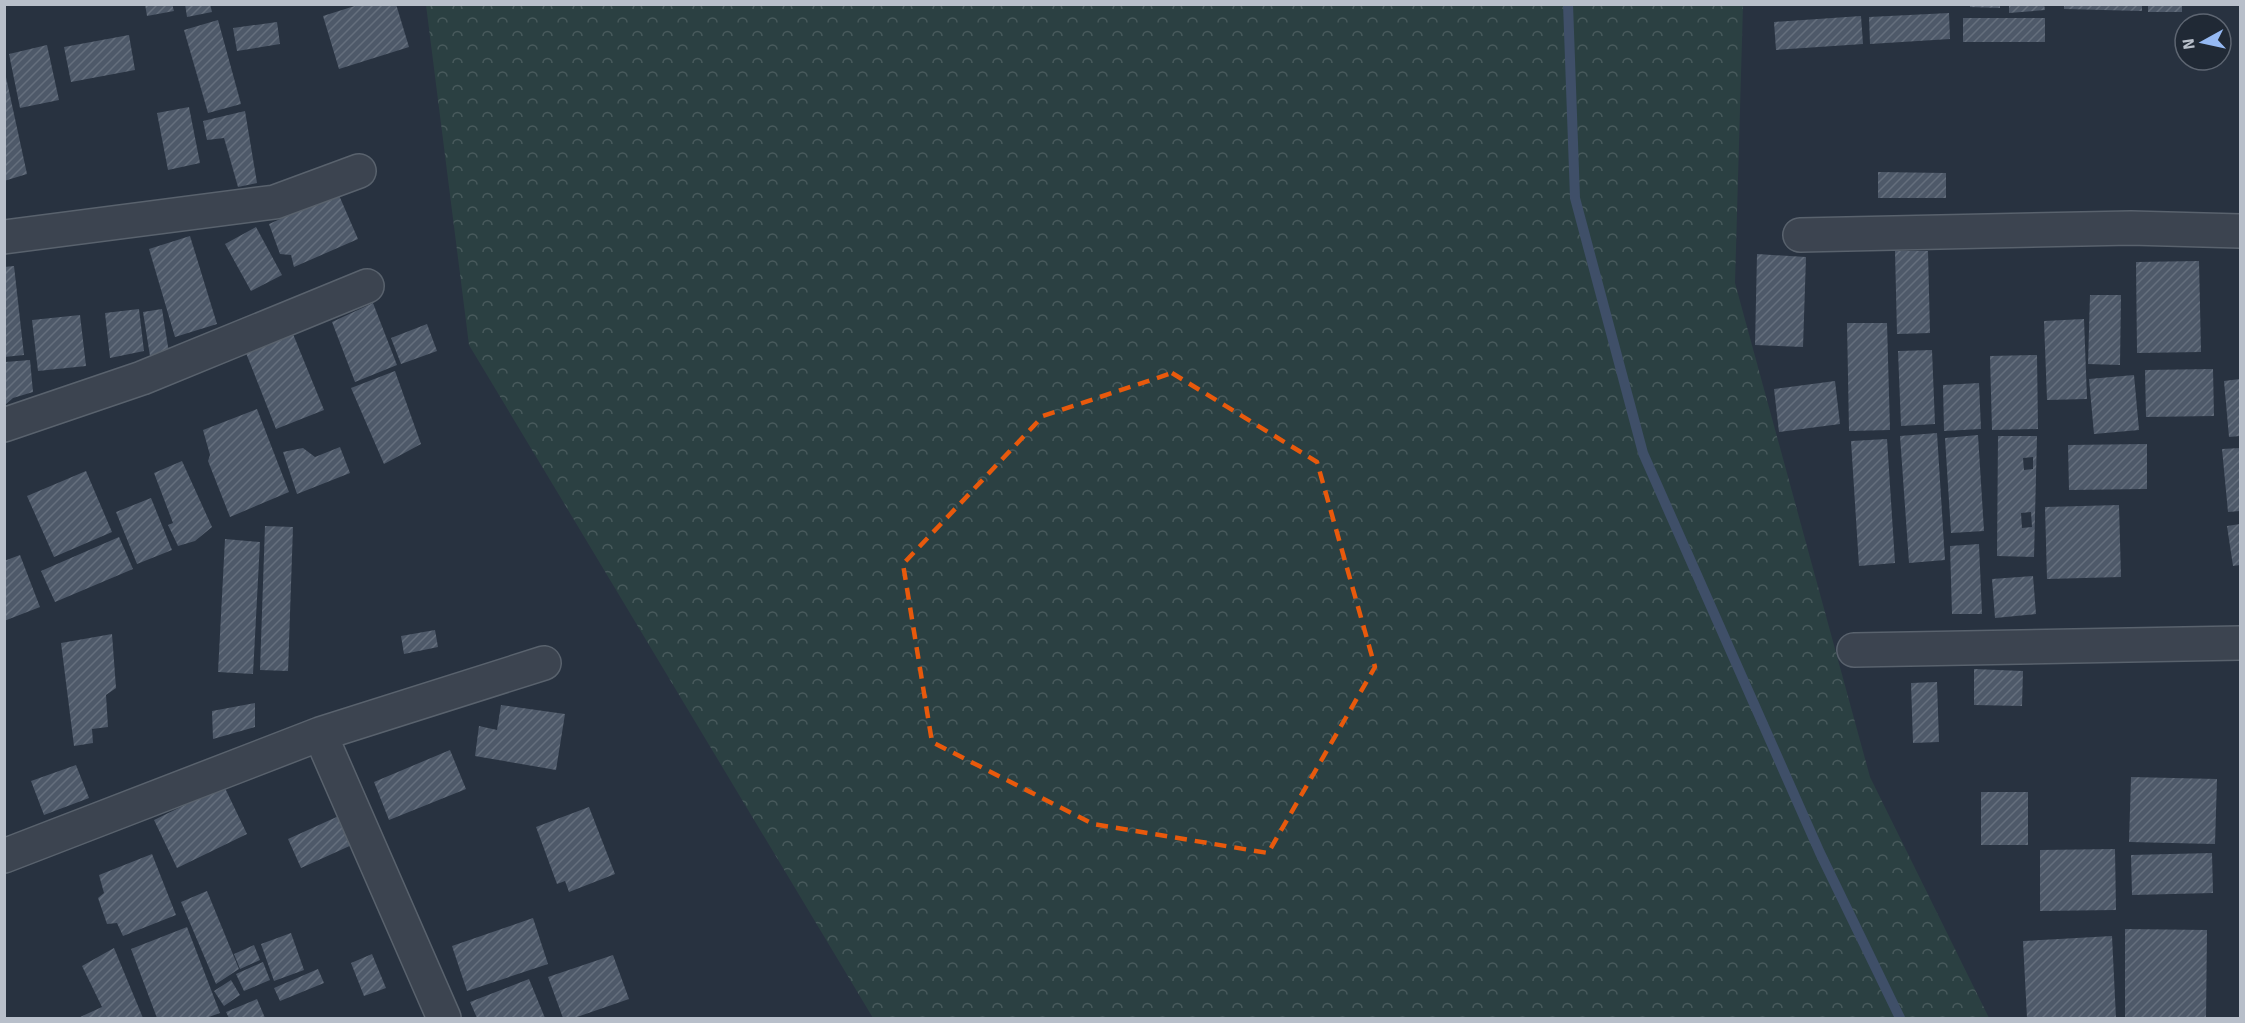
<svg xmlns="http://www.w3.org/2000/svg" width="2245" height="1023" font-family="Signika,sans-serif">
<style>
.forest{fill:url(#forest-crowns)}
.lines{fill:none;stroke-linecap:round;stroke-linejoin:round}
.stream{stroke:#3f4f68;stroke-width:10}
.building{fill:url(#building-hatch);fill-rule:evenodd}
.minor-casing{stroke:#59626d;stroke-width:36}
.minor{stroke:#3c4450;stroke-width:33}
.marked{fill:none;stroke:#e8590c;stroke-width:4.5;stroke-dasharray:12 8;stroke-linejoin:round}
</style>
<defs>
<pattern id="forest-crowns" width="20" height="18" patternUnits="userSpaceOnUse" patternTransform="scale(1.5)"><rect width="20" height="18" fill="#2b4042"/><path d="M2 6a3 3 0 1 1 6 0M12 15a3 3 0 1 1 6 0" fill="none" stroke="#485a5c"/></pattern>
<pattern id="building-hatch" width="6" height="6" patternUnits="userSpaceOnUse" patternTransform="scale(1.5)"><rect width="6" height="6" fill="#4e5969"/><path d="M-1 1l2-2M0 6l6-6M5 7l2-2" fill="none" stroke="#656f7d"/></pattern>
</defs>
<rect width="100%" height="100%" fill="#283240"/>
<!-- forest -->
<path class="forest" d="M426,5H1743L1735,283L1870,777L1989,1018H873L469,345Z"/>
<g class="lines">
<!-- stream -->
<path class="stream" d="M1568,4L1575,198L1643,453L1820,853L1900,1018"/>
</g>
<!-- building -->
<path class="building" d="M145,4H172L174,11L147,16Z
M185,4H210L212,12L187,17Z
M361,4H396L409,47L339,69L323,16Z
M1970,4H2000V8L1970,7Z
M2009,4H2044L2045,10L2009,13Z
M2064,4H2142V11L2064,9Z
M2148,4H2182V12H2148Z
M1949,13L1950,39L1870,44L1869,17Z
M1861,16L1863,44L1776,50L1774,22Z
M1963,18H2045V42H1963Z
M218,20L241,104L208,113L184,30Z
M277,22L280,44L237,51L233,28Z
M129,35L135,70L71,82L64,47Z
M47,45L59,100L20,108L9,54Z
M4,68L27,174L4,181Z
M189,107L200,163L168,170L157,113Z
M245,111L257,183L238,187L224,138L207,140L203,121Z
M1878,172L1946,173V198H1878Z
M338,193L358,239L294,267L291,255L280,254L269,224Z
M256,227L282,275L251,291L225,244Z
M190,236L217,324L175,337L149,249Z
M1895,251H1928L1930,333L1897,334Z
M1757,254L1806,257L1803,347L1755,345Z
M2199,261L2201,352L2137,353L2136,262Z
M14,266L24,355L4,357V267Z
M2090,295H2121L2120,365L2088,364Z
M373,303L397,365L355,382L332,322Z
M139,309L144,351L110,358L105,313Z
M162,309L169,353L150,356L143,312Z
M80,315L86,366L38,371L32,320Z
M2084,319L2087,399L2047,400L2044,321Z
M1847,323H1887L1890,430L1849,431Z
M427,324L437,351L401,364L391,338Z
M293,334L324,410L276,429L246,353Z
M1932,350L1935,424L1901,426L1898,351Z
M2037,355L2038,429L1992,430L1990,356Z
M30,360L33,392L13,398L5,405V362Z
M2213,369L2214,416L2146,417L2145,370Z
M395,371L421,444L384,464L351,388Z
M2134,375L2139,430L2094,434L2089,379Z
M2240,379V436L2229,437L2224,381Z
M1835,381L1840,424L1779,432L1774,389Z
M1979,383L1981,429L1944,431L1943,385Z
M257,409L289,492L230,517L208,461L210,455L203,430Z
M1937,433L1945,560L1909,563L1900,436Z
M1978,435L1984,531L1951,533L1945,438Z
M1998,436H2037L2034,557L1997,556ZM2033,457V469L2024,470L2023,458ZM2031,512L2032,527L2022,528L2021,513Z
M1887,439L1895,563L1859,566L1851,441Z
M2147,444V489L2069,490L2068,445Z
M340,447L350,473L297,494L283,452L303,448L315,457Z
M2240,448V511L2228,512L2222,449Z
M182,461L212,527L195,541L178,546L168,525L173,523L154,473Z
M86,471L112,532L54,557L27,496Z
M151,498L172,550L137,564L116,512Z
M2119,505L2121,577L2047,579L2045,507Z
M2240,524V565L2233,566L2227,526Z
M265,526L293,527L288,671L260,670Z
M119,537L133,569L55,602L41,571Z
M225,539L260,542L253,674L218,672Z
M1979,544L1982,614H1952L1950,546Z
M20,555L40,607L4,621V561Z
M2033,576L2036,614L1995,618L1992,579Z
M435,630L438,647L404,654L401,636Z
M112,634L116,688L106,695L108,727L92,729L93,743L74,746L61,643Z
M1974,669L2023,671L2022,706L1974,705Z
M1937,682L1939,742L1913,743L1911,683Z
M255,703V727L213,739L212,711Z
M501,705L565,714L556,770L475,756L479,726L497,730Z
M450,750L466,789L389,820L374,782Z
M76,765L89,798L44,815L31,781Z
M2131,777L2217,779L2215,844L2129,842Z
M224,786L247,834L177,868L154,820Z
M1981,792H2028V845H1981Z
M589,807L615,874L569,892L565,881L557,884L536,827Z
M341,815L354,844L301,868L288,839Z
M2115,849L2116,910L2040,911V850Z
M2212,853L2213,893L2132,895L2131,855Z
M152,854L176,915L123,936L117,923L107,924L98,898L104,893L99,875Z
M207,891L239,969L216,984L181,902Z
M533,918L548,964L467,991L452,946Z
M187,927L220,1013L206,1018H157L131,949Z
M2125,929L2207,930L2206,1018H2125Z
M291,933L304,970L274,981L261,944Z
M2112,936L2116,1018H2027L2023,941Z
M254,945L260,960L240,969L234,954Z
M114,948L143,1018H78L102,1007L82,966Z
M372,954L386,988L364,996L351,963Z
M613,955L629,999L574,1018H563L548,977Z
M263,962L270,980L244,991L236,974Z
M318,969L324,983L280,1001L274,988Z
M529,979L545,1018H477L470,1002Z
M231,980L240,995L224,1006L214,991Z
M257,999L265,1018H229L226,1012Z"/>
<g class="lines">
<defs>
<path id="minor" d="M1800,235L2131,228L2240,231
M4,237L275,202L359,171
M4,425L142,378L367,286
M1854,650L2240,643
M320,734L444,1018
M4,856L320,734L544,663"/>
</defs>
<!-- minor casing -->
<use href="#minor" class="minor-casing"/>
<!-- minor -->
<use href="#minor" class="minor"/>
</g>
<!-- marked area -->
<path class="marked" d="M1172,373L1317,462L1375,667L1268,853L1093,824L932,742L903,564L1043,416Z"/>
<!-- border -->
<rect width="2245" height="1023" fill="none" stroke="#b8bfca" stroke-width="12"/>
<!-- north arrow -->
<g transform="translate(2203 42) rotate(262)"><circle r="28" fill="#202935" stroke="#5d6571" stroke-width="1.5"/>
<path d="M0-4.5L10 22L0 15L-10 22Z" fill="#95b9f3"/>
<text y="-9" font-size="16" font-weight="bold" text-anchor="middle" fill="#b8bfca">N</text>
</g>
</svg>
